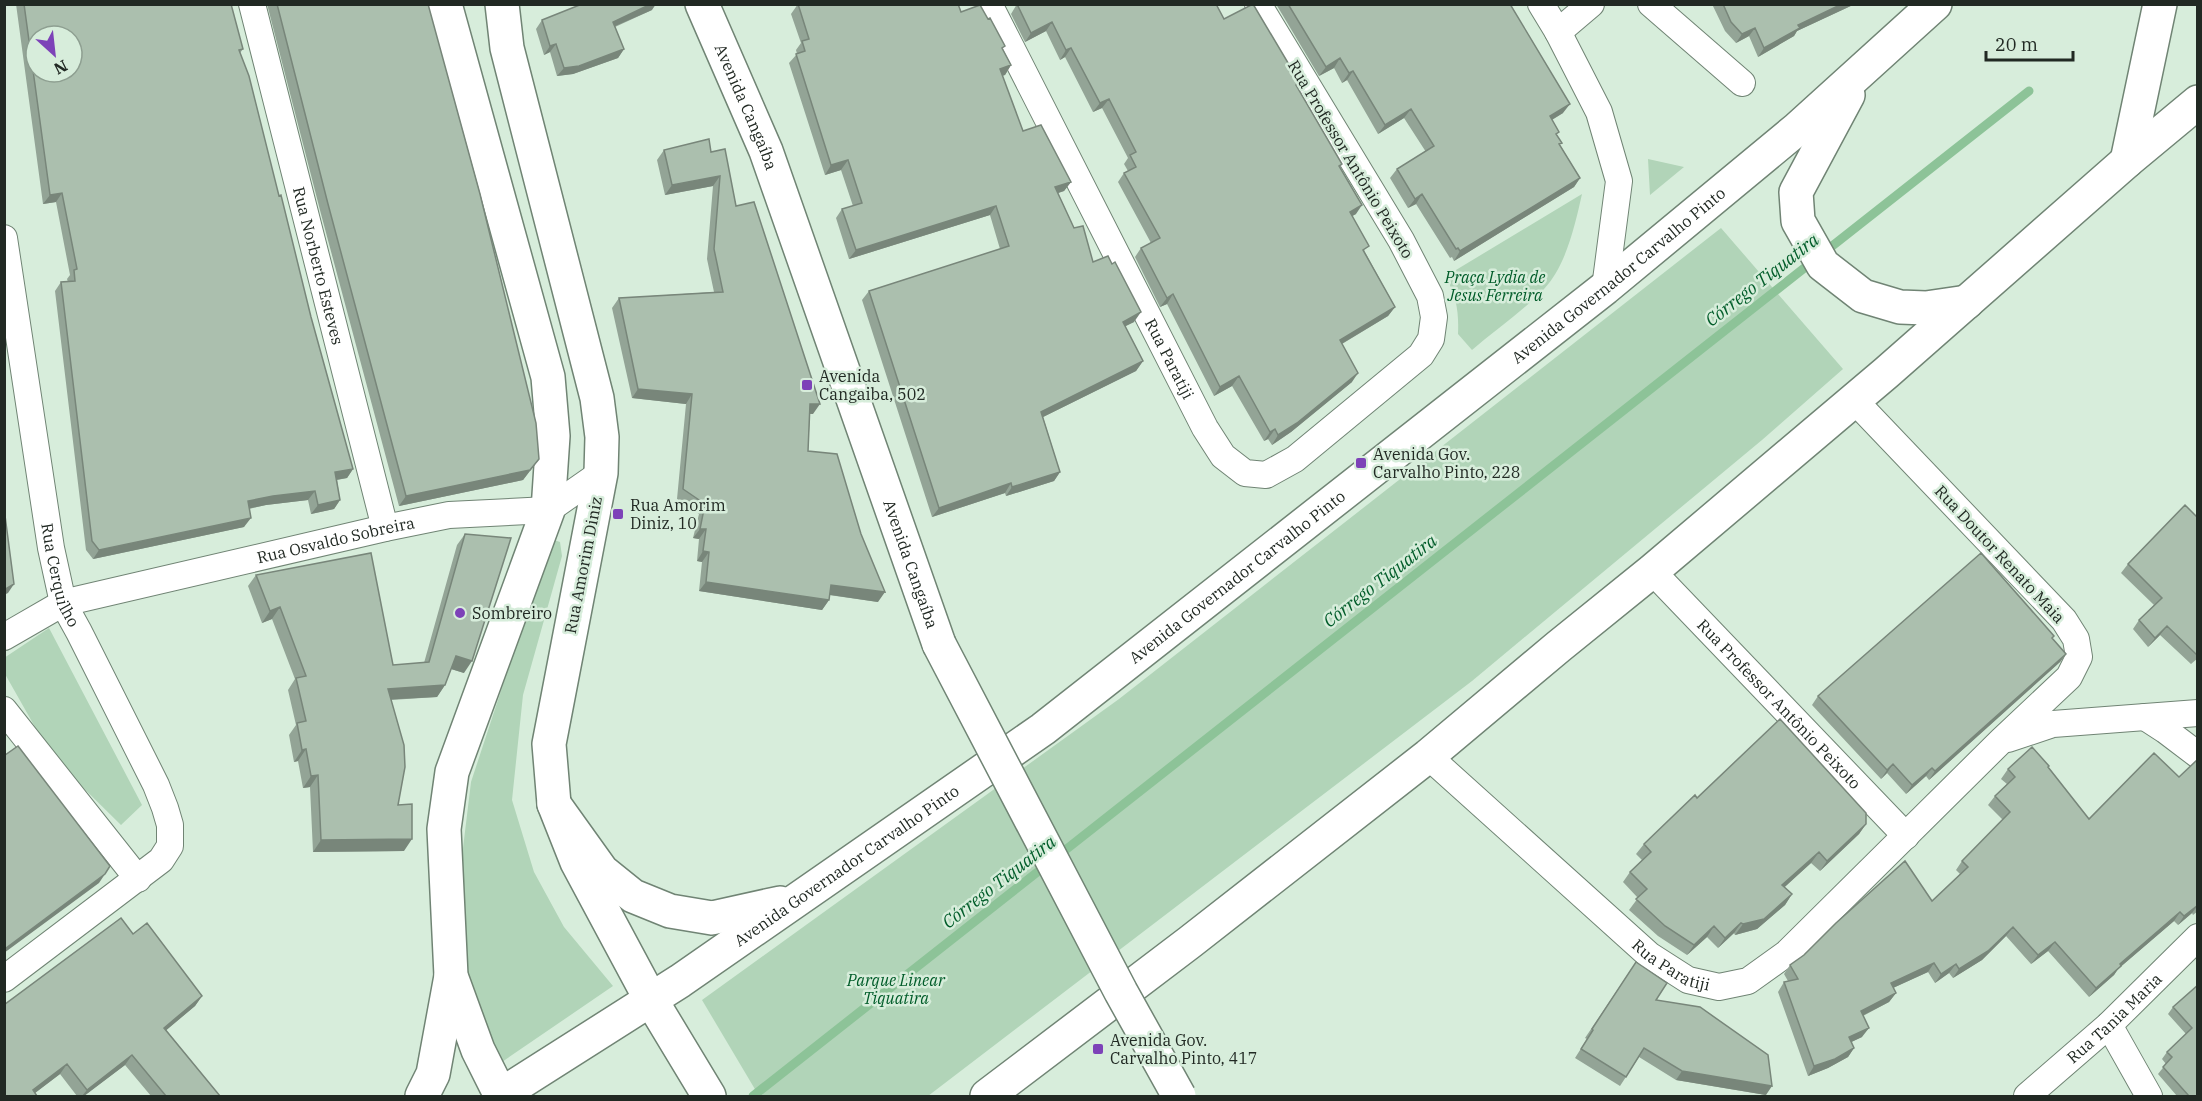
<svg xmlns="http://www.w3.org/2000/svg" width="2202" height="1101" font-family="'IBM Plex Serif',serif">
<style>
.green{fill:#b1d4b8}
.lines{fill:none;stroke-linecap:round;stroke-linejoin:round}
.stream{stroke:#8dc398;stroke-width:9}
.street-casing{stroke:#708474;stroke-width:28}
.secondary-casing{stroke:#708474;stroke-width:36}
.primary-casing{stroke:#708474;stroke-width:36}
.street{stroke:#fff;stroke-width:26}
.secondary{stroke:#fff;stroke-width:33}
.primary{stroke:#fff;stroke-width:33}
.secondary-bridge-casing{stroke:#708474;stroke-width:36;stroke-linecap:butt}
.secondary-bridge{stroke:#fff;stroke-width:33}
.wall{fill:#93a496}
.shaded-wall{fill:#78867a}
.building{fill:#abbfae;stroke:#78867a;stroke-width:1.5;fill-rule:evenodd}
.poi-dot{fill:#7d42b8;stroke:#d7eddb;stroke-width:2}
.labels{text-anchor:middle;stroke-width:5;stroke-linejoin:round;paint-order:stroke}
.street-label{font-size:16px;fill:#212923;stroke:#d7eddb}
.park-label{font-size:16px;font-style:italic;fill:#005c29;stroke:#d7eddb}
.poi-label{font-size:16px;fill:#212923;stroke:#d7eddb;text-anchor:start}
.water-label{font-size:18px;font-style:italic;fill:#025d2a;stroke:#d7eddb}
</style>
<rect width="100%" height="100%" fill="#d7eddb"/>
<!-- green -->
<path class="green" d="M1648,159L1684,167L1650,195Z
M1582,194C1575,225 1566,266 1544,289C1523,311 1495,330 1472,350L1458,334C1459,309 1456,298 1446,276Z
M1721,228L1843,369L1762,440L1472,681L928,1096H759L702,1000L1119,699Z
M551,539L560,542L562,556L523,695L512,800L534,872L564,927L613,986L499,1064L469,979L459,881L471,782Z
M49,628L142,805L121,825L52,757L5,674L4,658Z"/>
<g class="lines">
<!-- stream -->
<path class="stream" d="M753,1096L2029,91"/>
<defs>
<g id="street">
<path id="s1" d="M252,4L385,528"/>
<path id="s2" d="M989,4L1205,428L1223,456L1245,473L1266,475L1295,459L1421,355L1431,339L1434,317L1430,296L1401,240L1258,4"/>
<path d="M1541,4L1558,32L1599,112L1619,181L1605,288"/>
<path d="M1651,4L1742,83"/>
<path d="M1558,32L1591,4"/>
<path id="s3" d="M4,238L51,548L63,603L79,632L156,785L165,808L170,825V846L161,860L4,979"/>
<path id="s4" d="M1652,571L1906,836"/>
<path id="s5" d="M4,637L63,603L385,528L449,515L548,510L601,473"/>
<path d="M4,710L138,879"/>
<path d="M2145,717L2165,730L2198,755"/>
<path d="M2008,739L2053,724L2198,713"/>
<path id="s6" d="M1428,756L1649,955L1688,980L1719,987L1748,981L1787,953L2001,741L2069,677L2079,657L2076,639L2064,620L1854,400"/>
<path d="M2109,1025L2149,1096"/>
<path id="s7" d="M2027,1096L2109,1025L2198,937"/>
</g>
<g id="secondary">
<path d="M445,4L548,377L553,436L548,510L452,772L444,829L451,976L478,1050L501,1096"/>
<path d="M502,4L507,48L597,398L602,437L601,473L549,744L554,804L577,862L651,1000L709,1096"/>
<path id="s8" d="M702,4L766,151L939,644"/>
</g>
<g id="primary">
<path d="M1848,95L1796,192L1798,221L1823,265L1863,296L1900,307L1926,308L1967,302"/>
<path d="M2127,161L2160,4"/>
<path d="M554,804L602,871L633,896L670,911L712,918L780,903"/>
<path d="M422,1096L433,1074L451,976"/>
<path id="s9" d="M499,1096L680,981L1043,729L1605,288L1797,129L1935,4"/>
<path d="M987,1096L1190,942L1428,756L1558,647L1652,571L1886,373L2127,161L2198,102"/>
</g>
</defs>
<!-- street casing -->
<use href="#street" class="street-casing"/>
<!-- secondary casing -->
<use href="#secondary" class="secondary-casing"/>
<!-- primary casing -->
<use href="#primary" class="primary-casing"/>
<!-- street -->
<use href="#street" class="street"/>
<!-- secondary -->
<use href="#secondary" class="secondary"/>
<!-- primary -->
<use href="#primary" class="primary"/>
<defs>
<path id="secondary-bridge" d="M939,644L1121,992L1179,1096"/>
</defs>
<!-- secondary-bridge casing -->
<use href="#secondary-bridge" class="secondary-bridge-casing"/>
<!-- secondary-bridge -->
<use href="#secondary-bridge" class="secondary-bridge"/>
</g>
<!-- wall -->
<path class="wall" d="M16,4H231L243,49L240,53L311,317L353,469L347,478L337,480L340,500L334,509L311,514L308,500L266,505L249,509L244,527L93,559L86,550L55,291L61,282H68L67,279L70,275L56,202L43,204Z
M267,4H428L539,459L523,480L399,506L321,214Z
M798,4L961,12L1003,49L1011,65L1005,75L1002,76L1023,131L1071,182L1064,191L1058,193L1074,228L1093,262L1134,322L1125,326L1143,361L1136,371L1043,417L1060,472L1054,481L1006,496L1005,493L932,517L862,300L869,291L1000,249L990,215L849,259L836,218L842,209L853,206L841,170L825,175L789,63L797,54L796,50L801,43L791,14Z
M1017,4L1224,19L1300,83L1297,87L1342,164L1340,168L1356,214L1352,216L1365,252L1395,307L1388,316L1342,344L1352,382L1291,432L1272,445L1268,439L1264,441L1232,386L1214,396L1167,304L1160,307L1135,257L1141,248L1151,243L1118,182L1124,173L1128,171L1124,164L1128,158L1102,108L1093,112L1065,57L1060,60L1046,31L1025,42L1011,14Z
M1276,4H1510L1563,113L1552,120L1560,145L1580,178L1574,187L1454,261L1452,257L1450,258L1416,204L1408,208L1390,178L1397,169L1426,152L1404,118L1378,134L1347,80L1342,83L1334,68L1319,76Z
M1712,4H1855L1797,31L1794,36L1758,57L1749,36L1736,43L1725,31Z
M652,10L615,27L624,49L618,58L573,74L557,76L550,52L544,55L536,29L542,20Z
M664,150L711,152L736,206L813,414H810L808,451L878,602L829,595V600L822,610L699,591L702,562L697,561L699,539L693,538L699,514L677,499L686,404L632,398L612,308L619,298L714,292L707,259L713,186L665,195L657,160Z
M2185,505L2198,658L2191,664L2160,635L2148,647L2133,629L2139,620L2154,605L2121,573L2128,564Z
M465,534L464,673L451,669L445,685L437,697L391,700L398,805L404,851L313,852L310,787L303,788L298,761L294,762L289,735L296,725L288,690L295,679L272,619L262,623L248,586L256,575L393,665L424,663L457,545Z
M2052,639L2066,654L2060,662L1929,780L1926,776L1906,794L1887,773L1881,779L1812,705L1818,696Z
M2198,761V911L2193,915L2192,913L2178,925L2174,921L2118,969L2114,975L2089,997L2048,951L2031,964L2006,936L1982,960L1953,978L1949,973L1935,983L1928,972L1893,988L1896,993L1889,1002L1863,1016L1862,1037L1851,1042L1854,1048L1848,1057L1828,1068L1808,1076L1778,992L1784,982L1788,981L1784,974L1790,965L1932,901L1960,874L1956,870L1962,861L2003,820L1988,805L1995,796L2007,784L2001,779L2008,769L2048,767L2089,819L2179,777Z
M1697,798L1866,824L1859,834L1820,871L1811,863L1784,887L1792,894L1785,905L1757,929L1735,935L1734,933L1718,948L1707,937L1687,955L1658,936L1629,910L1638,898L1623,882L1630,872L1642,860L1636,854L1644,844Z
M133,934L202,996L195,1006L166,1030L220,1096H151L125,1065L84,1096H77L60,1074L35,1093L4,1096Z
M1630,971L1656,1000L1766,1095L1676,1080L1639,1057L1620,1086L1575,1058L1587,1039L1585,1038Z
M2198,985V1096H2177L2158,1074L2166,1064L2162,1059L2167,1052L2186,1034L2168,1014L2173,1007Z"/>
<!-- shaded-wall -->
<path class="shaded-wall" d="M651,4H656L652,10L606,30L613,22Z
M1842,4H1855L1797,31L1794,36L1758,57L1764,48L1798,25Z
M1052,22L1046,31L1025,42L1031,33Z
M1755,28L1749,36L1736,43L1742,34Z
M556,44L550,52L544,55L550,46Z
M1071,48L1065,57L1060,60L1066,50Z
M624,49L618,58L573,74L557,76L564,68Z
M1340,58L1334,68L1319,76L1326,67Z
M1011,65L1005,75L993,78L1000,69Z
M1353,71L1347,80L1342,83L1349,73Z
M1109,99L1102,108L1093,112L1100,103Z
M1570,104L1563,113L1543,125L1550,116Z
M1411,109L1404,118L1378,134L1385,125Z
M848,160L841,170L825,175L831,165Z
M720,176L713,186L665,195L672,185Z
M1580,178L1574,187L1454,261L1460,251Z
M1071,182L1064,191L1049,196L1055,187Z
M62,193L56,202L43,204L50,195Z
M1422,194L1416,204L1408,208L1415,199Z
M1362,205L1356,214L1343,221L1350,212Z
M996,206L990,215L849,259L856,250Z
M1173,294L1167,304L1160,307L1167,298Z
M1395,307L1388,316L1333,349L1340,340Z
M1141,312L1134,322L1116,331L1123,322Z
M1143,361L1136,371L1035,421L1041,412Z
M1358,373L1352,382L1291,432L1272,445L1278,435Z
M1239,376L1232,386L1214,396L1220,387Z
M638,389L692,394L686,404L632,398Z
M810,404H820L813,414L803,413Z
M1275,429L1268,439L1264,441L1270,432Z
M539,459L523,480L399,506L406,496Z
M353,469L347,478L329,481L335,472Z
M1060,472L1054,481L1006,496L1012,487Z
M1011,483L1005,493L932,517L939,508Z
M315,491L308,500L266,505L242,510L248,501L273,496Z
M340,500L334,509L311,514L318,505Z
M251,518L244,527L93,559L99,550Z
M700,529H706L699,539L693,538Z
M703,551L709,552L702,562L697,561Z
M706,582L829,600L822,610L699,591Z
M14,584L8,593L4,595V590Z
M831,585L885,592L878,602L824,594Z
M280,607L272,619L262,623L270,611Z
M2167,626L2160,635L2148,647L2155,638Z
M2066,654L2060,662L1929,780L1935,771Z
M456,656L472,661L464,673L448,668Z
M445,685L437,697L380,700L388,689Z
M306,749L298,761L294,762L302,750Z
M1893,764L1887,773L1881,779L1887,770Z
M1932,768L1926,776L1906,794L1912,785Z
M318,775L310,787L303,788L311,776Z
M1866,824L1859,834L1820,871L1827,861Z
M412,839L404,851L313,852L321,840Z
M1819,852L1811,863L1775,896L1782,885Z
M105,874L99,883L4,953L6,948Z
M1792,894L1785,905L1757,929L1735,935L1743,924Z
M2198,905L2192,913L2178,925L2184,916Z
M2180,912L2174,921L2118,969L2114,975L2089,997L2096,988L2120,964Z
M1741,923L1734,933L1718,948L1725,938Z
M1714,926L1707,937L1687,955L1694,945Z
M2013,927L2006,936L1982,960L1953,978L1959,969Z
M2055,942L2048,951L2031,964L2038,955Z
M1934,963L1928,972L1884,992L1891,983Z
M1956,964L1949,973L1935,983L1941,974Z
M1896,993L1889,1002L1854,1020L1861,1011Z
M202,996L195,1006L157,1038L164,1028Z
M1869,1028L1862,1037L1843,1046L1849,1037Z
M1854,1048L1848,1057L1828,1068L1808,1076L1814,1066Z
M132,1055L125,1065L84,1096H82L87,1090Z
M67,1064L60,1074L31,1096L33,1090Z
M1682,1071L1772,1086L1766,1095L1676,1080Z"/>
<!-- building -->
<path class="building" d="M24,4H231L243,49L239,50L249,76L279,196L281,195L311,317L353,469L335,472L340,500L318,505L315,491L273,496L248,501L251,518L99,550L92,541L61,282L75,281L74,270L77,269L62,193L50,195ZM36,36H72V72H36Z
M277,4H428L480,194L536,423L539,459L530,470L406,496L328,204Z
M582,4H651L613,22L624,49L579,66L564,68L556,44L550,46L542,20Z
M798,4H958L961,12L980,5L988,19L990,18L1005,46L1002,48L1011,65L1000,69L1023,131L1041,125L1071,182L1055,187L1074,228L1083,226L1093,262L1108,256L1112,264L1115,262L1141,312L1123,322L1143,361L1041,412L1060,472L1012,487L1011,483L939,508L869,291L1009,246L996,206L856,250L842,209L862,203L848,160L831,165L796,54L805,51L802,41L809,39Z
M1017,4H1216L1224,19L1253,4L1300,83L1296,85L1342,164L1339,166L1362,205L1350,212L1369,246L1363,250L1395,307L1340,340L1358,373L1297,423L1278,435L1275,429L1270,432L1239,376L1220,387L1173,294L1167,298L1141,248L1160,238L1124,173L1136,167L1130,155L1136,152L1109,99L1100,103L1071,48L1066,50L1052,22L1031,33Z
M1288,4H1510L1570,104L1550,116L1559,132L1556,134L1562,143L1559,144L1580,178L1460,251L1458,248L1456,249L1422,194L1415,199L1397,169L1434,146L1411,109L1385,125L1353,71L1349,73L1340,58L1326,67Z
M1723,4H1842L1798,25L1800,28L1764,48L1755,28L1742,34L1731,22Z
M709,139L711,152L725,149L736,206L754,202L820,404H810L808,451L837,454L861,534L885,592L831,585L829,600L706,582L709,552L703,551L706,529H700L705,504L683,489L692,394L638,389L619,298L723,292L714,249L720,176L672,185L664,150Z
M2185,505L2198,518L2197,655L2167,626L2155,638L2139,620L2162,598L2128,564Z
M4,508L14,584L4,590Z
M465,534L511,538L472,661L456,656L445,685L388,689L404,745L405,767L398,805L412,804V839L321,840L318,775L311,776L306,749L302,750L297,723L306,721L296,678L306,676L280,607L270,611L256,575L371,553L393,665L429,662Z
M1981,553L2054,636L2052,638L2066,654L1935,771L1932,768L1912,785L1893,764L1887,770L1818,696Z
M1780,719L1866,813V824L1827,861L1819,852L1782,885L1792,894L1764,919L1743,924L1741,923L1725,938L1714,926L1694,945L1665,926L1636,899L1647,889L1630,872L1651,852L1644,844L1695,795L1697,798Z
M18,746L110,866L105,874L6,948L4,947V754L5,755Z
M2032,747L2049,766L2048,767L2089,819L2154,753L2179,777L2197,760L2198,905L2184,916L2180,912L2120,964L2121,966L2096,988L2055,942L2038,955L2013,927L1988,951L1959,969L1956,964L1941,974L1934,963L1891,983L1896,993L1861,1011L1869,1028L1849,1037L1854,1048L1835,1059L1814,1066L1784,982L1798,979L1790,965L1804,955L1836,923L1905,861L1932,901L1968,867L1962,861L2010,812L1995,796L2015,777L2008,769Z
M121,918L133,934L147,923L202,996L164,1028L220,1096H166L132,1055L87,1090L67,1064L33,1090L37,1096H4V1005Z
M1636,962L1667,983L1656,1000L1700,1007L1768,1055L1772,1086L1682,1071L1644,1048L1626,1077L1581,1049L1593,1030L1592,1029Z
M2198,985V1096H2189L2163,1067L2172,1057L2167,1052L2192,1028L2173,1007Z"/>
<!-- markers -->
<g class="poi-dot">
<rect x="801" y="379" width="12" height="12" rx="3"/>
<rect x="1355" y="457" width="12" height="12" rx="3"/>
<rect x="612" y="508" width="12" height="12" rx="3"/>
<circle cx="460" cy="613" r="6"/>
<rect x="1092" y="1043" width="12" height="12" rx="3"/>
</g>
<g class="labels">
<!-- street labels -->
<g class="street-label">
<text dy="6" stroke="none"><textPath href="#s8" startOffset="112">Avenida Cangaíba</textPath></text>
<text transform="translate(1351 159) rotate(59)" y="6">Rua Professor Antônio Peixoto</text>
<text dy="6" stroke="none"><textPath href="#s1" startOffset="270">Rua Norberto Esteves</textPath></text>
<text dy="6" stroke="none"><textPath href="#s9" startOffset="1389">Avenida Governador Carvalho Pinto</textPath></text>
<text dy="6" stroke="none"><textPath href="#s2" startOffset="398">Rua Paratiji</textPath></text>
<text dy="6" stroke="none"><textPath href="#s5" startOffset="348">Rua Osvaldo Sobreira</textPath></text>
<text transform="translate(2000 554) rotate(47)" y="6">Rua Doutor Renato Maia</text>
<text dy="6" stroke="none"><textPath href="#s8" startOffset="598">Avenida Cangaíba</textPath></text>
<text transform="translate(583 565) rotate(-79)" y="6">Rua Amorim Diniz</text>
<text dy="6" stroke="none"><textPath href="#s3" startOffset="342">Rua Cerquilho</textPath></text>
<text dy="6" stroke="none"><textPath href="#s9" startOffset="903">Avenida Governador Carvalho Pinto</textPath></text>
<text dy="6" stroke="none"><textPath href="#s4" startOffset="184">Rua Professor Antônio Peixoto</textPath></text>
<text dy="6" stroke="none"><textPath href="#s9" startOffset="417">Avenida Governador Carvalho Pinto</textPath></text>
<text dy="6" stroke="none"><textPath href="#s6" startOffset="322">Rua Paratiji</textPath></text>
<text dy="6" stroke="none"><textPath href="#s7" startOffset="117">Rua Tania Maria</textPath></text>
</g>
<!-- park labels -->
<g class="park-label">
<text x="1495" y="283">Praça Lydia de<tspan x="1495" dy="18">Jesus Ferreira</tspan></text>
<text x="896" y="986">Parque Linear<tspan x="896" dy="18">Tiquatira</tspan></text>
</g>
<!-- poi labels -->
<g class="poi-label">
<text x="819" y="382">Avenida<tspan x="819" dy="18">Cangaiba, 502</tspan></text>
<text x="1373" y="460">Avenida Gov.<tspan x="1373" dy="18">Carvalho Pinto, 228</tspan></text>
<text x="630" y="511">Rua Amorim<tspan x="630" dy="18">Diniz, 10</tspan></text>
<text x="472" y="619">Sombreiro</text>
<text x="1110" y="1046">Avenida Gov.<tspan x="1110" dy="18">Carvalho Pinto, 417</tspan></text>
</g>
<!-- water labels -->
<g class="water-label">
<text transform="translate(1762 280) rotate(-38)" y="6">Córrego Tiquatira</text>
<text transform="translate(1380 581) rotate(-38)" y="6">Córrego Tiquatira</text>
<text transform="translate(999 882) rotate(-38)" y="6">Córrego Tiquatira</text>
</g>
</g>
<!-- border -->
<rect width="2202" height="1101" fill="none" stroke="#212923" stroke-width="12"/>
<!-- north arrow -->
<g transform="translate(54 54) rotate(153)"><circle r="28" fill="#d7eddb" stroke="#8e9f91" stroke-width="1.5"/>
<path d="M0-4.5L10 22L0 15L-10 22Z" fill="#7d42b8"/>
<text y="-9" font-size="16" font-weight="bold" text-anchor="middle" fill="#212923">N</text>
</g>
<!-- scale -->
<path d="M1986 51v9h87v-9" fill="none" stroke="#212923" stroke-width="3"/>
<text x="1995" y="51" font-size="18" fill="#212923" stroke="#d7eddb" stroke-width="4.5" paint-order="stroke">20 m</text>
</svg>
